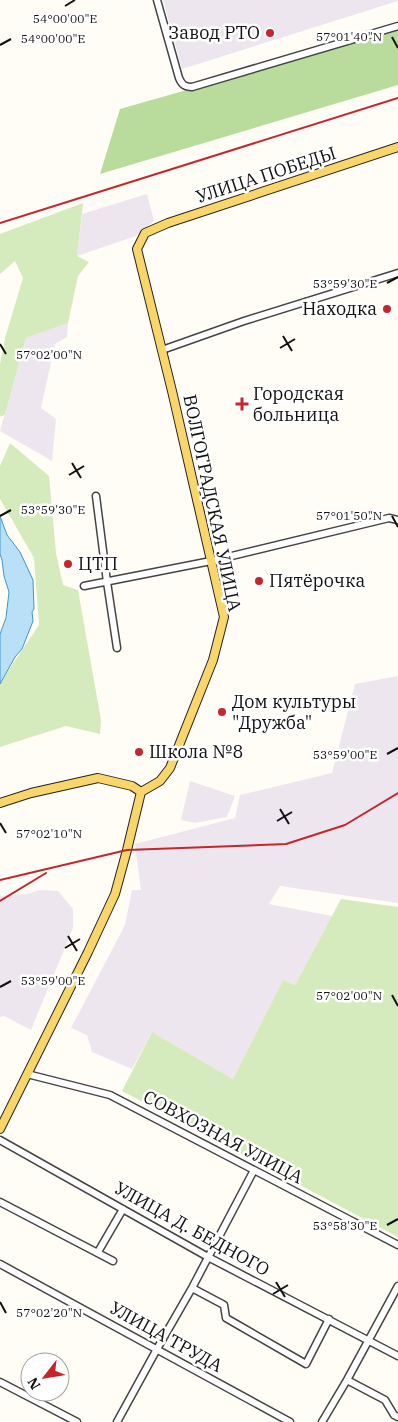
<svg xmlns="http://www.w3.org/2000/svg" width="398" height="1422" font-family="'IBM Plex Serif',serif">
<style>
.industrial{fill:#eee6ef}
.green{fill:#d5ebbd}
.forest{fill:#b9dc9c}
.water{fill:#b9e0f7;stroke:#3f96cf}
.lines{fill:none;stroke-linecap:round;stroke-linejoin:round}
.minor-casing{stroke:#444;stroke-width:9}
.major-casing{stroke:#222;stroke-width:10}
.minor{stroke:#fff;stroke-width:6}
.major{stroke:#f9d66b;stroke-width:8}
.rail{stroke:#c4262e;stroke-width:2}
.ticks{fill:none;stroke:#111;stroke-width:2}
.poi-dot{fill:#c4262e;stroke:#fff;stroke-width:2}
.labels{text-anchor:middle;stroke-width:5;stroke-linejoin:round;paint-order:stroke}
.poi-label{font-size:18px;fill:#111;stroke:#fff;text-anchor:start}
.street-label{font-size:18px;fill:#111;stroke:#fff}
.ticks-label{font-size:12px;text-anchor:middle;fill:#111;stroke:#fff;stroke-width:5;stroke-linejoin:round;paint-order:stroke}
</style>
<rect width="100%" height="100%" fill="#fffdf5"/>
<!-- industrial -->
<path class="industrial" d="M163,0H398V1L182,69Z
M147,194L154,221L136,236L77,256L82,214Z
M68,323L67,337L55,344L41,408L56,419L52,461L0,431L26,338Z
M398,676V903L280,886L269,904L332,916L295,985L283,980L233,1079L152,1032L132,1069L92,1052L87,1035L71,1028L125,925L132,890H141L135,844L235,818L240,795L332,773L355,684Z
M190,781L235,796L227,817L195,823L181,820Z
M40,890L58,891L73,909V928L31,1030L4,1016L0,1017V896L28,894Z"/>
<!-- green -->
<path class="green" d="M83,203L77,256L89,262L78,276L68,323L26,338L5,414L1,417L0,415V364L5,338L23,278L15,261L0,274V234Z
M10,443L49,476L56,553L63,585L78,590L101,720L100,734L66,726L0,747V683L39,625L34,558L0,499V466Z
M341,899L398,907V1237L122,1091L152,1032L233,1079L283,980L295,985Z"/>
<!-- forest -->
<path class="forest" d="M398,30V85L100,174L120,109Z"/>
<!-- water -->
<path class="water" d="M0,516L7,535L20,552L33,580L34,609L32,612L33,621L22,649L15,657L0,684V634L6,618L9,592L4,576L2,560L0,554Z"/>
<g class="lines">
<defs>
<path id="minor" d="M157,0L179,78C182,85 185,87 192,87L398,26
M162,350L244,321L398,273
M96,496L107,582L117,648
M84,586L211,561L389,518L398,520
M27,1074L110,1095L398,1245
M0,1140L208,1257L398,1356
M0,1202L113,1261
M98,1252L123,1209
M0,1264L290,1422
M192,1288L224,1305L226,1318L306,1364L329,1319
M347,1380L385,1400L394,1415L398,1417
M0,1382L77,1422
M117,1422L157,1349L192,1288L254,1170
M322,1422L347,1380L398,1286"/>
<path id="major" d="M141,792L160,781L170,768L213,660L224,617L172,391L137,249L145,233L168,223L398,147
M0,803L31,793L98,778L132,786L141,792
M0,1129L88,952L115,894L127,850L141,792"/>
</defs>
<!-- minor casing -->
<use href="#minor" class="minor-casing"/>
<!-- major casing -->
<use href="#major" class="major-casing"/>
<!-- minor -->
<use href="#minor" class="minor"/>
<!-- major -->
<use href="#major" class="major"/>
<!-- rail -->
<path class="rail" d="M0,223L398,98
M0,880L127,850L286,844L345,825L398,793
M0,901L46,873"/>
</g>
<!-- ticks -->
<path class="ticks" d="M65,6L75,0M392,37L398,48M0,45L11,39M387,283L398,277M283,336L292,351M0,344L6,354M280,348L295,339M72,463L81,478M69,475L84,466M0,516L11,510M392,516L398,527M387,754L398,748M280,809L289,824M277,821L292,812M0,823L6,833M68,936L77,951M65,948L80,939M0,987L11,981M392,995L398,1006M387,1225L398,1219M276,1282L285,1297M273,1294L288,1285M0,1302L6,1313"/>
<!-- markers -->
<g class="poi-dot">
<circle cx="270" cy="33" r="5"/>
<circle cx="387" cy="309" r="5"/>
<path d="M239.5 396.5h5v5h5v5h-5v5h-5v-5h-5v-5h5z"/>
<circle cx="68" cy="564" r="5"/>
<circle cx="259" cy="581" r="5"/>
<circle cx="222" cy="712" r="5"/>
<circle cx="139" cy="752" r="5"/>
</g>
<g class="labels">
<!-- poi labels -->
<g class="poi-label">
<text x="260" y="39" text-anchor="end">Завод РТО</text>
<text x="377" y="315" text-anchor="end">Находка</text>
<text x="253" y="400">Городская<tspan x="253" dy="21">больница</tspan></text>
<text x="78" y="570">ЦТП</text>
<text x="269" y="587">Пятёрочка</text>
<text x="232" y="708">Дом культуры<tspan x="232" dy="21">"Дружба"</tspan></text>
<text x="149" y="758">Школа №8</text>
</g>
<!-- street labels -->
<g class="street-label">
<text transform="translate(266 175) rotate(-18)" y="6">УЛИЦА ПОБЕДЫ</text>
<text transform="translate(212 503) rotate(78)" y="6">ВОЛГОГРАДСКАЯ УЛИЦА</text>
<text transform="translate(223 1137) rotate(28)" y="6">СОВХОЗНАЯ УЛИЦА</text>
<text transform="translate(192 1229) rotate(29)" y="6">УЛИЦА Д. БЕДНОГО</text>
<text transform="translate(166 1337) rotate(29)" y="6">УЛИЦА ТРУДА</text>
</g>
</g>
<g class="ticks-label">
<text x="65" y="23">54°00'00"E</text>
<text x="349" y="41">57°01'40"N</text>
<text x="53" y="43">54°00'00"E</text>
<text x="345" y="288">53°59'30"E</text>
<text x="49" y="359">57°02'00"N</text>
<text x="53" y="514">53°59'30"E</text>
<text x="349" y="520">57°01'50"N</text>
<text x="345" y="759">53°59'00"E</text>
<text x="49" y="838">57°02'10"N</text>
<text x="53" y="985">53°59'00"E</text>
<text x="349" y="1000">57°02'00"N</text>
<text x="345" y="1230">53°58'30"E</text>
<text x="49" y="1317">57°02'20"N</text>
</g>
<!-- north arrow -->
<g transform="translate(45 1377) rotate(239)"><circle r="24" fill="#ffffff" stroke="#a0a0a0"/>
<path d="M0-4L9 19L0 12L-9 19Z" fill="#c4262e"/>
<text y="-8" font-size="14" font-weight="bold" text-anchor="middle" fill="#111111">N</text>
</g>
</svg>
